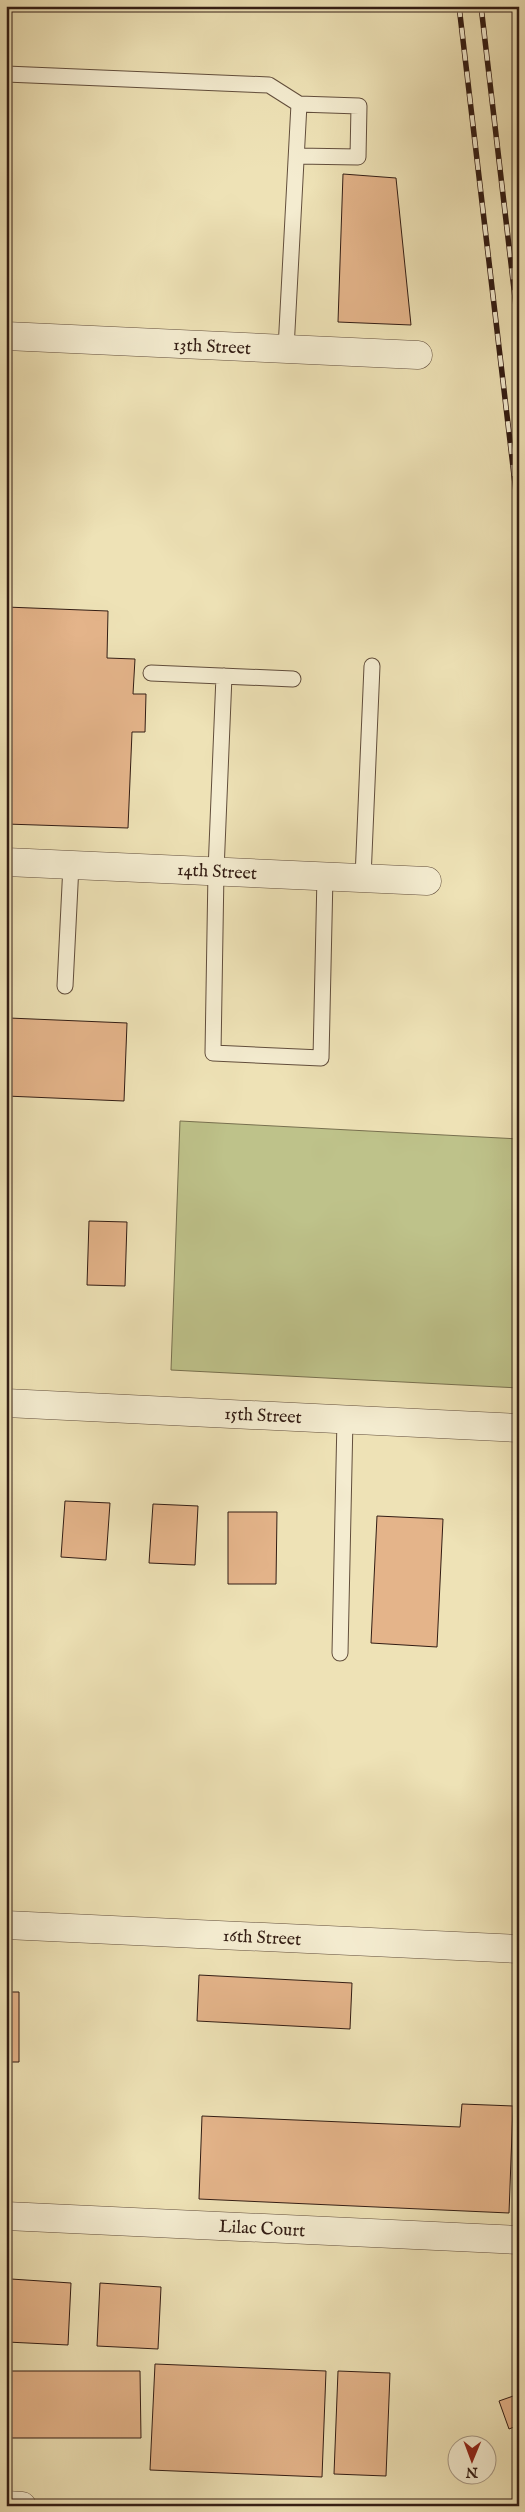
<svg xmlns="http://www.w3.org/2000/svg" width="525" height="2512" font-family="'IM FELL English',serif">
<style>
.green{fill:#bec28a;stroke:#78704f}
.building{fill:#e4b48a;stroke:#331d14}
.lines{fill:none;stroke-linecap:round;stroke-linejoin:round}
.lane-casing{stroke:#624e3c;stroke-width:17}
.street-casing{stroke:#624e3c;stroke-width:29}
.lane{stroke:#f4ecd0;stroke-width:15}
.street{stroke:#f4ecd0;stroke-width:28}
.rail-casing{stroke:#331d14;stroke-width:5.5}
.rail{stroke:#f4ecd0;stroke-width:4;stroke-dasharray:11;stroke-linecap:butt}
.labels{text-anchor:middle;stroke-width:5;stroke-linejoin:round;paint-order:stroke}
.street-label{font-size:18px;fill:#331d14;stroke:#f4ecd0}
</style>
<rect width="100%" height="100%" fill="#eee2b6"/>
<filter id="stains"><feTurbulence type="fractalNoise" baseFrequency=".004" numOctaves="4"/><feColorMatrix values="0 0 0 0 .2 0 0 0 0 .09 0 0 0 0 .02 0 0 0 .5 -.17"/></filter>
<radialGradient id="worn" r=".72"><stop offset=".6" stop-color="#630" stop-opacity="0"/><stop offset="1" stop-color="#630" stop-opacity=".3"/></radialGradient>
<!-- green -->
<path class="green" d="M180,1121L519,1139V1388L171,1370Z"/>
<!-- building -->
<path class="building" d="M343,174L396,178L411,325L338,322Z
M6,607L108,611L107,658L135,659L133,694H146L145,732H132L128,828L6,824Z
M9,1018L127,1023L124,1101L6,1096Z
M89,1221L127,1222L125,1286L87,1285Z
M65,1501L110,1503L106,1560L61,1557Z
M153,1504L198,1506L195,1565L149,1563Z
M228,1512H277L276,1584H228Z
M377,1516L443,1519L437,1647L371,1643Z
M199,1975L352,1983L350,2029L197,2021Z
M6,1992H19V2062H6Z
M6,2088H11L9,2142H6Z
M462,2104L513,2106L509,2213L199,2199L202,2116L460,2127Z
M11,2279L71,2283L68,2345L7,2342Z
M100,2283L161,2287L158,2349L97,2346Z
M155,2364L326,2371L322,2477L150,2470Z
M6,2371H140L141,2438H6Z
M338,2371L390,2373L386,2476L334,2474Z
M519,2394V2425L509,2429L499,2401Z"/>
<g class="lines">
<defs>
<path id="lane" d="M6,74L269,85L299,104
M286,349L299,104L359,106L358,157L297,156
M151,673L293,679
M224,676L216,871L213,1053L321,1058L325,876
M363,878L372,666
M65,986L71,865
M340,1653L345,1419"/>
<path id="street" d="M6,336L418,355
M6,862L427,881
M6,1403L519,1428
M6,1925L519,1949
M6,2216L519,2240
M6,2505L22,2506"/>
</defs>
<!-- lane casing -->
<use href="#lane" class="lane-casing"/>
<!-- street casing -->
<use href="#street" class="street-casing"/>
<!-- lane -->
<use href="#lane" class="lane"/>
<!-- street -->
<use href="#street" class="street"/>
<defs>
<path id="rail" d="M459,6L519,518
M481,6L519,332"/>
</defs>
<!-- rail casing -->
<use href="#rail" class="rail-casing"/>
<!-- rail -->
<use href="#rail" class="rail"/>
</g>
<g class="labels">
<!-- street labels -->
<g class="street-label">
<text transform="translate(212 346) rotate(3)" y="6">13th Street</text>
<text transform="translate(217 871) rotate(3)" y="6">14th Street</text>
<text transform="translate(263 1415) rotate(3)" y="6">15th Street</text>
<text transform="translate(262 1937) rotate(3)" y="6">16th Street</text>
<text transform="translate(262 2228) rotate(3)" y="6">Lilac Court</text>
</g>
</g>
<!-- margin -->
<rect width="525" height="2512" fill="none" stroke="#eee2b6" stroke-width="25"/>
<rect x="8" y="8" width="510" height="2497" fill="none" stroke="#331d14" stroke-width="2.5"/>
<rect x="12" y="12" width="500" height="2487" fill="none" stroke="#331d14"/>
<!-- north arrow -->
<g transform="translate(472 2460) rotate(181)"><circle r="24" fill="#f4ecd0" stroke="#a79985"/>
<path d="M0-4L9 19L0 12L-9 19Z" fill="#8f2418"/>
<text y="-8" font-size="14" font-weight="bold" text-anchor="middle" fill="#331d14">N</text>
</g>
<rect width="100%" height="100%" filter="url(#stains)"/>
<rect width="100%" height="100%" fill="url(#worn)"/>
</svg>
